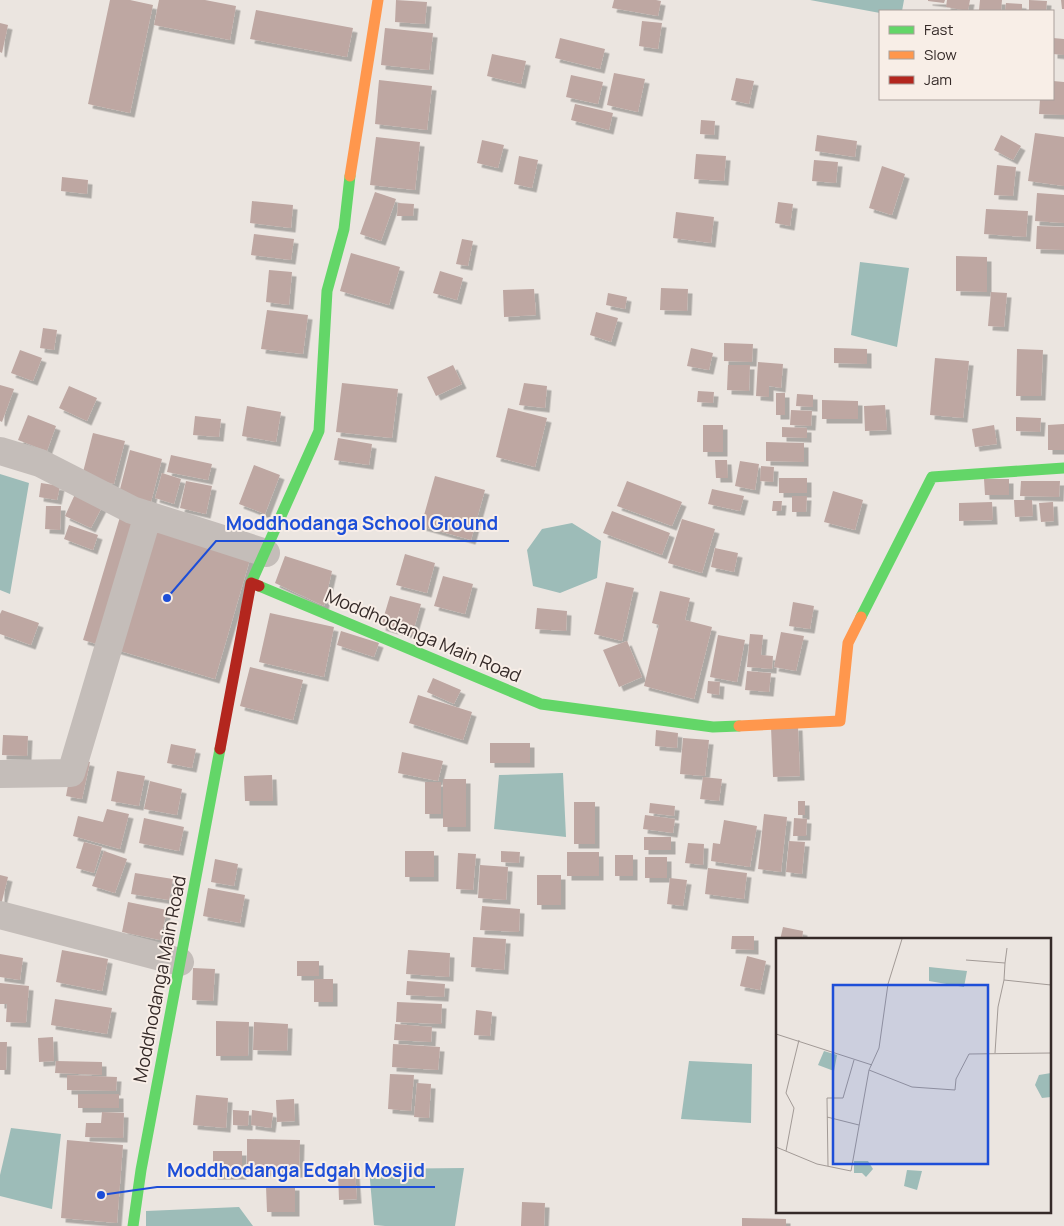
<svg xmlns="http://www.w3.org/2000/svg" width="1064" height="1226" font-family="Manrope,sans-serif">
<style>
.water{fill:#9dbcb8}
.building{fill:#bea7a2;filter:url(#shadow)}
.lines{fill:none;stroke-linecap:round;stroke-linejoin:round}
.street{stroke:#c4bdb9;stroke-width:28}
.fast{stroke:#63d668;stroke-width:11}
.slow{stroke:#ff974d;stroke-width:11}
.jam{stroke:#b3261e;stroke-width:11}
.labels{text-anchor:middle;stroke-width:4;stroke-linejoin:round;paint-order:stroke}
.street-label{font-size:18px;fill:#352a28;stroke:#f8eee7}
.inset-road{fill:none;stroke:#a29a96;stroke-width:1}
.view{fill:#1d4ed8;fill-opacity:0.15;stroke:#1d4ed8;stroke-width:2.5}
.inset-edge{fill:none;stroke:#352a28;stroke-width:2.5}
.leader{fill:none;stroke:#1d4ed8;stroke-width:2}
.callout-dot{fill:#1d4ed8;stroke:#f8eee7;stroke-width:2}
.callout-label{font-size:19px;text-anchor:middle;font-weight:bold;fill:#1d4ed8;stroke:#f8eee7;stroke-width:4;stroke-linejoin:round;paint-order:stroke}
</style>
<defs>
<filter id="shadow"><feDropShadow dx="4.5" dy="4.5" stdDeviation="0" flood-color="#0004"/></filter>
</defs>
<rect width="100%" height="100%" fill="#ebe5e0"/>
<!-- water -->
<path class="water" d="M810,0H904L902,11H880V13Z
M860,262L909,268L897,347L851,335Z
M0,474L29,483L10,594L0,590Z
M572,523L601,541L597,578L560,593L533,586L527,550L542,529Z
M563,773L566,837L494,829L499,775Z
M689,1061L752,1064L751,1123L681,1119Z
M11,1128L61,1134L52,1209L0,1196V1175Z
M464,1168L455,1226H385L374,1225L369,1169Z
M239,1207L253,1226H146V1211Z"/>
<!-- building -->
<path class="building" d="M110,0H130L153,5L130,113L88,104Z
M159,0H205L236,6L230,40L154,25Z
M396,0L427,2L425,24L395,22Z
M614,0H656L661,1L658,16L612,8Z
M928,0H945L944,3L928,1Z
M947,0H970L968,11L946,7Z
M980,0H1002L1001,11L979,10Z
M1029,0L1047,1L1046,11H1029Z
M1061,0H1064V9H1062Z
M1006,3L1022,4V11H1005Z
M256,10L353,28L347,57L250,39Z
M642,21L662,23L658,49L639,46Z
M0,23L8,25L2,53L0,52Z
M385,28L433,33L429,70L381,65Z
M560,38L605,49L600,69L555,58Z
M1053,38L1064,39V55L1053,54Z
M492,54L526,61L521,84L487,76Z
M614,73L645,79L638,112L607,105Z
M571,75L603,82L598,104L566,97Z
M736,78L754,81L749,104L731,100Z
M379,80L432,86L427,130L375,124Z
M1053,81L1064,82V115L1039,114L1040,99H1053Z
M575,104L613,113L609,130L571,120Z
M701,120L715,121L714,135L700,134Z
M1035,133L1064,137V186L1028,181Z
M817,135L857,141L855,157L815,151Z
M1001,135L1021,146L1013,160L994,150Z
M376,137L420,142L415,190L370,185Z
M482,140L504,145L498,168L477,163Z
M696,154L726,156L724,181L694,179Z
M519,156L538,160L532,188L514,184Z
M814,160L838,162L836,183L812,181Z
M997,165L1016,167L1013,196L994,195Z
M882,166L905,174L892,215L869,208Z
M62,177L88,180L87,194L61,191Z
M375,192L396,199L381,241L360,234Z
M1037,193L1064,195V223L1035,221Z
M252,201L293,205L291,228L250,223Z
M778,202L793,204L790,226L775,223Z
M398,203L414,204L413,216H397Z
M986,209L1028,211L1026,237L984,234Z
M676,212L714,217L711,243L673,238Z
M1037,226L1064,227V250L1036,249Z
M254,234L294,239L291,260L251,255Z
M462,239L473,241L468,266L456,264Z
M351,253L400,267L389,305L340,291Z
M956,256L987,257V292L956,291Z
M269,270L292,272L289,305L266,302Z
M440,271L463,278L457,300L433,293Z
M661,288L688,289L687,311L660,310Z
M534,289L536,315L504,317L503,290Z
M991,292L1007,293L1004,327L988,326Z
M608,293L627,297L625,309L606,305Z
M267,310L308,315L303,354L261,349Z
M596,312L618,318L611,342L590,335Z
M43,328L57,330L54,350L40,348Z
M724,343L753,344L752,362L724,361Z
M691,348L713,353L709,370L687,366Z
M834,348L867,349V364L834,363Z
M1017,349L1043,350L1041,396H1016Z
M20,350L42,358L33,381L11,373Z
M935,358L969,361L963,418L930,415Z
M758,362L783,364L781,388L769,386V397L756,396Z
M453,365L462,384L436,396L427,377Z
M728,365H750L749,391L727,390Z
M342,383L398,389L392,438L336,432Z
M524,383L547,386L545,408L519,405Z
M0,385L14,389L2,422L0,421Z
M69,386L97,398L87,421L59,408Z
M698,391L714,392L713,403L697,402Z
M776,393H785V415H776Z
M797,394L813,395V407L796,406Z
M822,400L858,401V419H822Z
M885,405L887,430L865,431L864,406Z
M247,406L281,412L276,442L242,436Z
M508,408L547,418L535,467L496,457Z
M791,410L812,411L811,426L790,425Z
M28,415L56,426L47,451L18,440Z
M195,416L221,419L219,437L193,435Z
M1016,417L1041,418L1040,432L1016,431Z
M1064,424V450H1048V425Z
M703,425H723V452H703Z
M994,425L997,444L975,447L972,429Z
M782,427L807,428V438L782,437Z
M93,433L125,441L114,484L82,476Z
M338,438L372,444L369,465L334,460Z
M766,442L804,443V462L766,461Z
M130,450L162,459L151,502L119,493Z
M171,455L212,464L208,480L167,472Z
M715,460H727L728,478H716Z
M740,461L759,464L755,490L735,486Z
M254,465L280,475L265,514L239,504Z
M761,466L774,467L773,482L760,481Z
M162,473L181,479L174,504L155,498Z
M435,476L485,490L471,540L421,526Z
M779,478H807V493H779Z
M984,479H1009V495H985Z
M186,481L212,486L206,514L180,508Z
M627,481L682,502L672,526L617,506Z
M1021,481H1060L1059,497L1020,496Z
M41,483L60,486L57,500L39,497Z
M712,489L744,496L740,511L708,504Z
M833,491L863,500L855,530L824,522Z
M76,492L103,505L91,528L65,516Z
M792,496H807L806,512H792Z
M1014,500H1032L1033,516L1015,517Z
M773,501H782L781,511H772Z
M992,502L993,520L959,521V503Z
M1053,502L1054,521L1041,522L1039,503Z
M46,506H61L60,530L45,529Z
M612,511L670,533L662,555L603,533Z
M120,517L251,556L215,679L83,640Z
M682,519L715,529L702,573L668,563Z
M69,525L98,535L93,550L64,539Z
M715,548L738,553L734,572L711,567Z
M405,554L435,563L427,593L396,585Z
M285,556L332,571L324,606L275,583Z
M443,576L473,584L465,614L434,606Z
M606,582L634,588L622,641L594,634Z
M660,591L690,598L685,620L712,627L694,699L644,686L659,625L652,623Z
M390,596L421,604L412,635L381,626Z
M793,602L814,606L810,629L789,626Z
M537,608L567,611L566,631L535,629Z
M2,610L39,623L31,645L0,634V614Z
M270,613L334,627L324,677L259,662Z
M341,631L379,643L374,657L337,645Z
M781,632L804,636L796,671L774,667Z
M750,634L763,635L761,655L773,656L772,669L747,667Z
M718,635L745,640L737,682L710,677Z
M627,641L642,677L619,687L603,650Z
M250,667L303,680L293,720L240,706Z
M747,671L771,673L769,692L745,690Z
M433,678L461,690L454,704L427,692Z
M708,681L720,682L719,695L707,693Z
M418,695L472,712L463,740L409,723Z
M798,726L800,776L773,777L771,727Z
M656,730L678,733L677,748L655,746Z
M3,735L28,736L27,756L2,755Z
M683,738L709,740L705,776L680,774Z
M490,743H530V763H490Z
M171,744L196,749L192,768L167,763Z
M402,752L443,761L438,781L398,773Z
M73,758L90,762L82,799L66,796Z
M117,771L145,776L139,806L111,801Z
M272,775L273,801H245L244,776Z
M703,777L722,779L719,801L700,799Z
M443,779H466V827H443Z
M150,781L182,789L177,815L144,809Z
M425,782H441V814H425Z
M798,801H805V815H798Z
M574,802H595V844H574Z
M650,803L675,806L674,816L649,813Z
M107,809L129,814L120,849L73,836L78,816L103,822Z
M764,814L787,817L781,872L758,869Z
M645,815L675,819L673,833L643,829Z
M144,818L184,827L179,851L139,843Z
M794,818L807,819L806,836H793Z
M724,820L757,826L750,867L711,861L713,843L720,844Z
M644,837H671V850H644Z
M789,841L805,842L802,874L786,872Z
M84,842L102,847L94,873L76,868Z
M688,843L704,844L703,865L685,863Z
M104,851L127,859L115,893L92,886Z
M405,851H434V877H405Z
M501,851L520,852L519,863L501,862Z
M567,852H599V876H567Z
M458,853L476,854L473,890L456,889Z
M615,855H633V876H615Z
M645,857H667V878H645Z
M215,859L238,864L234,886L211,882Z
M480,865L508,867L506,900L478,898Z
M708,868L747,873L744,899L705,894Z
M135,873L173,879L169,900L131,894Z
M0,875L8,877L1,905H0Z
M537,875H561V905H537Z
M670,878L687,880L683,906L667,904Z
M208,888L245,895L240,923L203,916Z
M128,902L167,910L160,940L122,932Z
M482,906L520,909L519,932L480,930Z
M783,927L803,931L802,940H780Z
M732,936H754V950L731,949Z
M473,937L506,939L504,970L471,967Z
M62,950L108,959L102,991L56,982Z
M408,950L450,953L449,977L406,974Z
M0,954L23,958L20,980L0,977Z
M747,956L766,961L760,990L740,986Z
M297,961H319V976H297Z
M193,968L215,969L213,1001L192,1000Z
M314,979H333V1002H314Z
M407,981L445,984L444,997L406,995Z
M0,983L29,986L26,1023L6,1022L7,1004H0Z
M55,999L112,1008L107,1034L51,1025Z
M397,1002L442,1004L441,1024L396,1022Z
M476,1010L492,1012L490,1036L474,1035Z
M216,1021L249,1022L248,1056H216Z
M254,1022L288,1024L287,1051L253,1050Z
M395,1024L432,1027L431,1042L394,1040Z
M53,1037L54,1061L39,1062L38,1038Z
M0,1042H7L6,1070H0Z
M393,1044L440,1047L438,1070L392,1067Z
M56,1061L102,1062V1075L55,1073Z
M390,1074L414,1075L411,1111L388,1109Z
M67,1075L117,1077L116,1091L67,1090Z
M417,1083L431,1084L429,1118L414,1117Z
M78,1094H119V1108H78Z
M196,1095L228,1098L226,1128L193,1125Z
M294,1099L295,1121L277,1122L276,1100Z
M233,1110L249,1111L248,1126L233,1125Z
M252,1110L273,1113L271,1128L251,1125Z
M102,1112L124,1113L123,1138L85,1137L86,1123H101Z
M247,1139L300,1140L299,1173L247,1172Z
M67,1140L123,1145L117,1223L61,1218Z
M213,1151H242V1175H213Z
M355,1171L357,1199L339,1200L338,1172Z
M266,1186H295V1212H267Z
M522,1202L545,1203L544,1226H521Z
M742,1218L786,1219V1226H742Z"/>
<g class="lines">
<!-- street -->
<path class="street" d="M0,451L40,463L132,510L266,553
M0,774L71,773L148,515
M0,915L180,962"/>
<!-- fast -->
<path class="fast" d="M251,583L319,431L327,291L344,229L350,176
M259,586L541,704L713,727L739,726
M861,617L932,477L1064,468
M133,1226L141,1170L220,749"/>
<!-- slow -->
<path class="slow" d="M350,176L378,0
M739,726L840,721L848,643L861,617"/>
<!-- jam -->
<path class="jam" d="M220,749L251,583L259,586"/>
</g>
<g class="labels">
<!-- street labels -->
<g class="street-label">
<text transform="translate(423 636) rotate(23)" y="6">Moddhodanga Main Road</text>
<text transform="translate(160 979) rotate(-79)" y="6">Moddhodanga Main Road</text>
</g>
</g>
<!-- overview -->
<g transform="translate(776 938)">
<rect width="275" height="275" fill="#ebe5e0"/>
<path d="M153,29L191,33L188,49L153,43ZM48,113L61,117L58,133L42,127ZM275,135V159L266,160L259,147L263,137ZM78,223H92L97,231L90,239L86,235H78ZM131,232L146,233L141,252L128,248Z" fill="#9dbcb8"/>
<path class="inset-road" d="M190,22L229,25L228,42L275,47M229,25L231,10M0,96L96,127M219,115L222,69L228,42M93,132L103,110L112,46L126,1M51,179L83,187M0,209L41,226L75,233L93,132L136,149L179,152L180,141L193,116L275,115M10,213L18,170L10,155L23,102M52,228L51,160H67L78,122"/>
<path class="view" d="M57,47H212V226H57Z"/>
<rect width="275" height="275" class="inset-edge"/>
</g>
<!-- callouts -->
<path class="leader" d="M167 598L216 541H509M101 1195L157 1187H435"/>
<g class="callout-dot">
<circle cx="167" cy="598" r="5"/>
<circle cx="101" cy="1195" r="5"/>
</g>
<g class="callout-label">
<text x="362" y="530">Moddhodanga School Ground</text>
<text x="296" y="1177">Moddhodanga Edgah Mosjid</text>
</g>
<!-- legend -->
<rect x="879" y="10" width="175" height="90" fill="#f8eee7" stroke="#aaa09b"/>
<rect x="889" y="26" width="25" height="8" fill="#63d668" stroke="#aaa09b"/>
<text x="924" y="35" font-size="15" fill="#352a28">Fast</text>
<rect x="889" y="51" width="25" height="8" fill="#ff974d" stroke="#aaa09b"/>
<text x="924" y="60" font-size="15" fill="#352a28">Slow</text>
<rect x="889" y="76" width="25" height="8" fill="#b3261e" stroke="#aaa09b"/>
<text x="924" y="85" font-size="15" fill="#352a28">Jam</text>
</svg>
